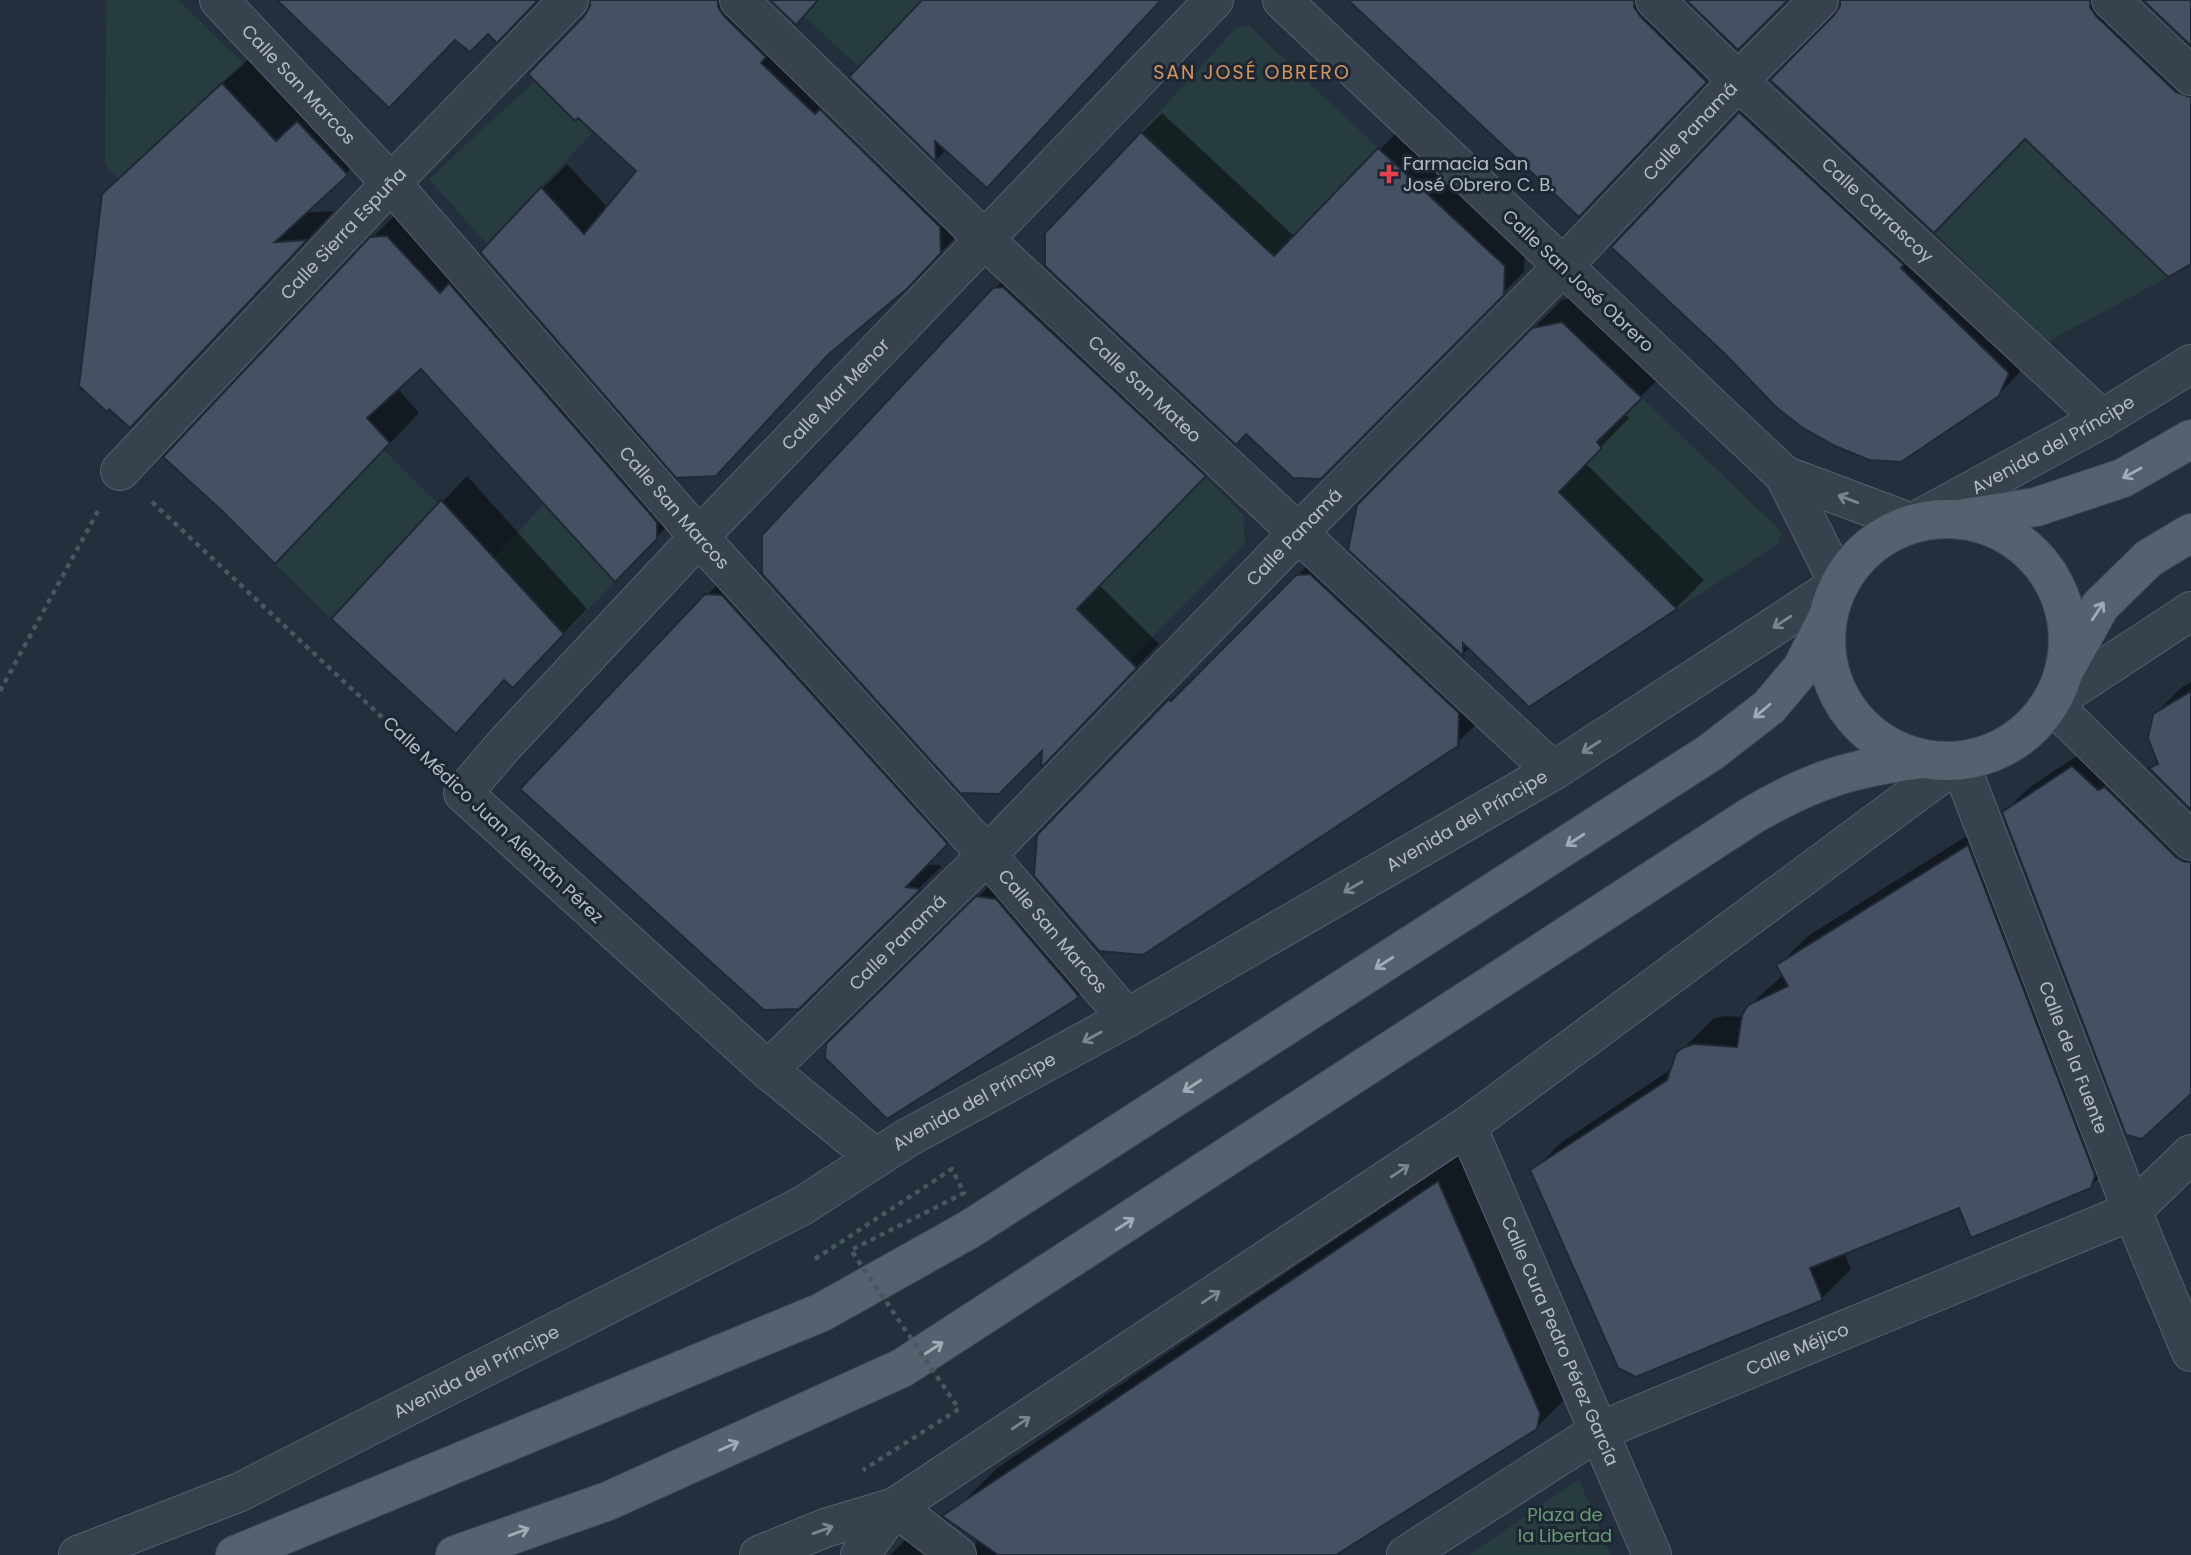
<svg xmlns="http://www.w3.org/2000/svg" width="2191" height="1555" viewBox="0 0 2191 1555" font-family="Poppins,sans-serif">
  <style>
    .green { fill: #263c3f }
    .shadow { fill: #0007 }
    .building { fill: #455162; stroke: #1f2835; stroke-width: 2 }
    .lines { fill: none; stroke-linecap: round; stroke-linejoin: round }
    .street-casing { stroke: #565f6c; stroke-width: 40 }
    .primary-casing { stroke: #414a57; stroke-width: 40 }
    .path { stroke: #44595c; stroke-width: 4.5; stroke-dasharray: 5 5; stroke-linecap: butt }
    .street { stroke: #38414e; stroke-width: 38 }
    .primary { stroke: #56606e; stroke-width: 38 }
    .path-bridge { stroke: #44595c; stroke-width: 4.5; stroke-dasharray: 5 5; stroke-linecap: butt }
    .oneway { stroke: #a1aab7 }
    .oneway2 { stroke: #7c8592 }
    .health-dot { fill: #e0444e; stroke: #1d2633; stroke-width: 2.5 }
    .labels { text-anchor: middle; stroke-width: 6; stroke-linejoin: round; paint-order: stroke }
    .street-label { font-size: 18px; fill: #b4bcc9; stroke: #1d2633 }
    .poi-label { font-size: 18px; fill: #b4bcc9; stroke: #1d2633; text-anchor: start }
    .park-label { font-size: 18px; fill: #6b9a76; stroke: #1d2633 }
    .neighbourhood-label { font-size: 19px; letter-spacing: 2px; fill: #d59563; stroke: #1d2633 }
  </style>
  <rect width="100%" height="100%" fill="#242f3e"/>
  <!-- green -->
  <g class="green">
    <polygon points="106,0 178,0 243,63 118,179 105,164"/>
    <polygon points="818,0 922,0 859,67 804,16"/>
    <polygon points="1248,25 1378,148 1274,257 1141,132 1236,28"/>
    <polygon points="535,81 593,132 487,244 429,179"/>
    <polygon points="2025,139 2168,277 2047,342 1935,233"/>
    <polygon points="1642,398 1782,532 1778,544 1677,609 1559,492 1602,448 1597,442"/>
    <polygon points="384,450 438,504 331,619 275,564"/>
    <polygon points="1205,477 1243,515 1245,544 1129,660 1077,609"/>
    <polygon points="544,504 615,582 564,634 494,558"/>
    <polygon points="1579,1480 1611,1555 1468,1555"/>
  </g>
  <!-- shadow -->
  <g class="shadow">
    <polygon points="592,0 758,0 966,226 933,260 836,345 741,448 542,189 567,164 608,208 638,171 587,16"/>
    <polygon points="924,0 1161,0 1011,160 947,149 936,160 852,77"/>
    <polygon points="1352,0 1676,0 1732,54 1605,189"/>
    <polygon points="1842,0 2133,0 2191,55 2191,262 2025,137 1836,17 1842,7"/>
    <polygon points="253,55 377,144 304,213 334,211 160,396 134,165"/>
    <polygon points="1761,92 2029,352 2019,373 1998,395 1726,353 1613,247"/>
    <polygon points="1162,113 1295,237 1400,129 1525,245 1524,272 1320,477 1142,133"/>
    <polygon points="402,208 471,264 480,255 686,492 686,508 615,579 421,366 397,388 419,413 305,532 372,238"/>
    <polygon points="1017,266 1227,452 1099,585 1159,644 1063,743 1044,747 994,289"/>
    <polygon points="1591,294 1669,369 1624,413 1629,418 1585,463 1704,580 1676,608 1529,705 1470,647 1463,654 1358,506 1562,300"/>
    <polygon points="467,476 587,609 537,661 506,679 456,732 333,619"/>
    <polygon points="1321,552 1480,720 1456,744 1143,953 1170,700 1193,677 1195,679"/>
    <polygon points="731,571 970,820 926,864 942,866 798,1007 707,595"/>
    <polygon points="2191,682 2191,808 2151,768 2159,761 2155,714 2181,688"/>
    <polygon points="2099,741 2191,821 2191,1091 2004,812 2030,787"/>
    <polygon points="1997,817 2119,1157 2090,1187 1960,1205 1844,1252 1851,1269 1822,1298 1532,1171 1562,1142 1673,1068 1678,1054 1713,1019 1724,1016 1744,1017 1749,1006 1784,974 1779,965 1808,936"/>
    <polygon points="996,879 1095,979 1076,998 827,1045"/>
    <polygon points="1475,1145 1574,1390 1536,1428 1333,1555 890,1555 906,1539 969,1552 977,1544 958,1507 996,1469"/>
  </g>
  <!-- building -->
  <g class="building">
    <polygon points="277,0 538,0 497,43 488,34 470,52 455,40 389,108"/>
    <polygon points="590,0 718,0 718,7 724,16 766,57 761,63 815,114 820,109 940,227 941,253 908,288 829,354 716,476 676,478 480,252 541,187 584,234 636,171 578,118 575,121 528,74 585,15 590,6"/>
    <polygon points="770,0 818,0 796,25"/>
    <polygon points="922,0 1161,0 987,188 935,141 936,162 849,77"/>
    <polygon points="1348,0 1634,0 1634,7 1640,16 1707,82 1579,217"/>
    <polygon points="1686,0 1788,0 1738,50"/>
    <polygon points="1840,0 2090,0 2090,7 2096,16 2176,92 2191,97 2191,264 2168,277 2025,139 1934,233 1770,80 1834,15 1840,6"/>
    <polygon points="2143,0 2191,0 2191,46"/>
    <polygon points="222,83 276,141 297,121 348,175 275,242 307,240 130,428 109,409 107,412 79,386 102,194"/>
    <polygon points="1739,112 1904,265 1901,268 2009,373 1999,396 1901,462 1869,460 1835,446 1803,428 1777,408 1725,354 1611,247"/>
    <polygon points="1141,132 1274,256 1378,148 1505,266 1504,295 1321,479 1293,478 1246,434 1236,445 1045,266 1045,233"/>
    <polygon points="387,236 440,293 449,283 657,522 657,539 615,582 421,369 367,418 390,443 275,564 221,510 163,457 370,237"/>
    <polygon points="1003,287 1206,476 1077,609 1137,668 1041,768 1042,751 999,794 960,793 762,574 762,535 993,288"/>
    <polygon points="1562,322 1642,398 1597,442 1602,448 1559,492 1677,609 1529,707 1463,643 1463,656 1348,550 1357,505 1532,328"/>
    <polygon points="441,500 564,634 513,688 504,680 456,734 331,619"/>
    <polygon points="1310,574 1459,713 1458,746 1143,955 1099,951 1034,876 1037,835 1169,699 1171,701 1296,575"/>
    <polygon points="705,594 722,595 948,844 906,887 921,889 799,1009 764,1010 520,789"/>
    <polygon points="2191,691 2191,810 2149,768 2158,764 2148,738 2153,714"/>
    <polygon points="2072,766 2098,790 2105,787 2176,857 2185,862 2191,862 2191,1094 2142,1139 2126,1135 2002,812"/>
    <polygon points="1968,845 2095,1175 2091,1188 1971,1238 1959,1208 1810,1268 1823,1300 1636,1377 1618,1368 1530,1170 1667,1080 1676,1053 1682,1048 1694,1044 1737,1047 1742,1015 1748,1005 1788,986 1776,965"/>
    <polygon points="976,896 996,899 1078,995 1077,999 887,1119 825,1058 826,1044"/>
    <polygon points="1438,1181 1540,1413 1537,1429 1336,1555 998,1555 942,1516"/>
  </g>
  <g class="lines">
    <!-- street casing -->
    <g class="street-casing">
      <g id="street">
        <path id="s1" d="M219,0l172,183 308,354 288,318 140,163"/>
        <path id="s2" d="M739,0l246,240 568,531"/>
        <path id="s3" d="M1655,0l83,81 364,338"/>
        <polyline points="2111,0 2191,76"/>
        <path id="s4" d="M120,471l271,-288 178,-183"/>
        <path id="s5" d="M1784,475l128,48 190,-104 89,-55"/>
        <polyline points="2191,611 2051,703 2191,841"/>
        <path id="s6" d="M768,1070l219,-215 311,-322 264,-266 176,-186 81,-81"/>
        <path id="s7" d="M1467,1126l185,429"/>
        <path id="s8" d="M876,1158l-108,-88 -305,-277 43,-50 193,-206 515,-537"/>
        <path id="s9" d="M78,1555l162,-63 562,-286 105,-68 220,-120 426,-247 286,-187 -55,-109 -502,-475"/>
        <path id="s10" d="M759,1555l66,-27 70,-21 572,-381 492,-365 173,450 59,141"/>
        <polyline points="860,1555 895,1507 957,1555"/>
        <path id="s11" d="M1406,1555l191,-123 535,-221 59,-57"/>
      </g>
    </g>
    <!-- primary casing -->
    <g class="primary-casing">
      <g id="primary">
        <polyline points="1964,518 2036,507 2123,478 2191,439"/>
        <circle cx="1947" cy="640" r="121"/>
        <polyline points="2067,666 2100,606 2149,558 2191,533"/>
        <polyline points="235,1555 822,1312 970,1229 1711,752 1769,707 1802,668 1828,616"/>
        <path d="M455,1555l153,-54 294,-133 849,-552c61,-36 101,-48 171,-57"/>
      </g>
    </g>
    <!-- path -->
    <g class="path">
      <polyline points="152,502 432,764"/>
      <polyline points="0,691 98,511"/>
    </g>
    <!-- street -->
    <use href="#street" class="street"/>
    <!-- primary -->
    <use href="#primary" class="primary"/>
    <!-- path-bridge -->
    <polyline class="path-bridge" points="815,1259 952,1169 964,1193 851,1250 959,1409 863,1470"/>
  </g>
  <!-- one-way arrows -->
  <defs><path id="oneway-shaft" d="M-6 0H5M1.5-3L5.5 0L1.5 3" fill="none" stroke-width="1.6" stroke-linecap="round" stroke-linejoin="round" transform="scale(1.75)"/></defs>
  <g class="oneway">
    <use href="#oneway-shaft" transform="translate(2132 473) rotate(151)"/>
    <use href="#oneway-shaft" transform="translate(2098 611) rotate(-57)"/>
    <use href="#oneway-shaft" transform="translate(1762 711) rotate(140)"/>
    <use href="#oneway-shaft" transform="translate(1575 840) rotate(147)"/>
    <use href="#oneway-shaft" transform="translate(1384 963) rotate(147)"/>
    <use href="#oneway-shaft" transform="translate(1192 1086) rotate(147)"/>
    <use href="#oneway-shaft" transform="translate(1125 1224) rotate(-33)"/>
    <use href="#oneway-shaft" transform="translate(934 1348) rotate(-33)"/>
    <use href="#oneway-shaft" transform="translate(729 1446) rotate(-24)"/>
    <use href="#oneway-shaft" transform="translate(519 1532) rotate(-20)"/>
  </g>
  <g class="oneway2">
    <use href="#oneway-shaft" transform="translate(1848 499) rotate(-159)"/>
    <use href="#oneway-shaft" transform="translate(1782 622) rotate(147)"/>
    <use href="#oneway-shaft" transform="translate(1591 747) rotate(147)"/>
    <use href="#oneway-shaft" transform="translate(1353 887) rotate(150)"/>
    <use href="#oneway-shaft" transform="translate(1092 1037) rotate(151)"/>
    <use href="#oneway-shaft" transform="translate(1400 1171) rotate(-34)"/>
    <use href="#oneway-shaft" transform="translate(1211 1297) rotate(-34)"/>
    <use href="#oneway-shaft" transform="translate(1021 1423) rotate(-34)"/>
    <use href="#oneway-shaft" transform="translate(823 1530) rotate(-20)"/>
  </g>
  <!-- markers -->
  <path class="health-dot" d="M1385.5 163.5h7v7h7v7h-7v7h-7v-7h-7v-7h7z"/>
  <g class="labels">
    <!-- street labels -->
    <g class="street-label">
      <text dy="6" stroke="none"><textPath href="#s1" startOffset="116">Calle San Marcos</textPath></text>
      <text dy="6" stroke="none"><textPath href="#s6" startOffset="1316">Calle Panamá</textPath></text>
      <text dy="6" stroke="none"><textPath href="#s3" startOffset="306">Calle Carrascoy</textPath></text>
      <text dy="6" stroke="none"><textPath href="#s4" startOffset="326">Calle Sierra Espuña</textPath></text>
      <text transform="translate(1578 281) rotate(43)" y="6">Calle San José Obrero</text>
      <text dy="6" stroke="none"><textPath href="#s2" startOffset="562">Calle San Mateo</textPath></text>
      <text dy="6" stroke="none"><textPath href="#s8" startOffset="1097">Calle Mar Menor</textPath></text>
      <text dy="6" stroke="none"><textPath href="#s5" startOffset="298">Avenida del Príncipe</textPath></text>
      <text dy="6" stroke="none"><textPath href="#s1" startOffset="682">Calle San Marcos</textPath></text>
      <text dy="6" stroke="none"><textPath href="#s6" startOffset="749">Calle Panamá</textPath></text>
      <text transform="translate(493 820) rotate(43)" y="6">Calle Médico Juan Alemán Pérez</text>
      <text dy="6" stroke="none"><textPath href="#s9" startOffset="1573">Avenida del Príncipe</textPath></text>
      <text dy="6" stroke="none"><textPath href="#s1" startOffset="1250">Calle San Marcos</textPath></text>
      <text dy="6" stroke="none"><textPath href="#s6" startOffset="182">Calle Panamá</textPath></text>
      <text dy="6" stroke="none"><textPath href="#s10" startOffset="1762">Calle de la Fuente</textPath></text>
      <text dy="6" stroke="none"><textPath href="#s9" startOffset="1006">Avenida del Príncipe</textPath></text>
      <text dy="6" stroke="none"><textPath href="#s7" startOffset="234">Calle Cura Pedro Pérez García</textPath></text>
      <text dy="6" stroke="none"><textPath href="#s11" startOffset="444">Calle Méjico</textPath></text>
      <text dy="6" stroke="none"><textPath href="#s9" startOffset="439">Avenida del Príncipe</textPath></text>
    </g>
    <!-- poi labels -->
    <g class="poi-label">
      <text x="1403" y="170">Farmacia San<tspan x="1403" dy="21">José Obrero C. B.</tspan></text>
    </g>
    <!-- park labels -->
    <g class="park-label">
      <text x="1565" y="1521">Plaza de<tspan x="1565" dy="21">la Libertad</tspan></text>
    </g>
    <!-- neighbourhood labels -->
    <g class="neighbourhood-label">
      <text x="1252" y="79">SAN JOSÉ OBRERO</text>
    </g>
  </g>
</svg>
